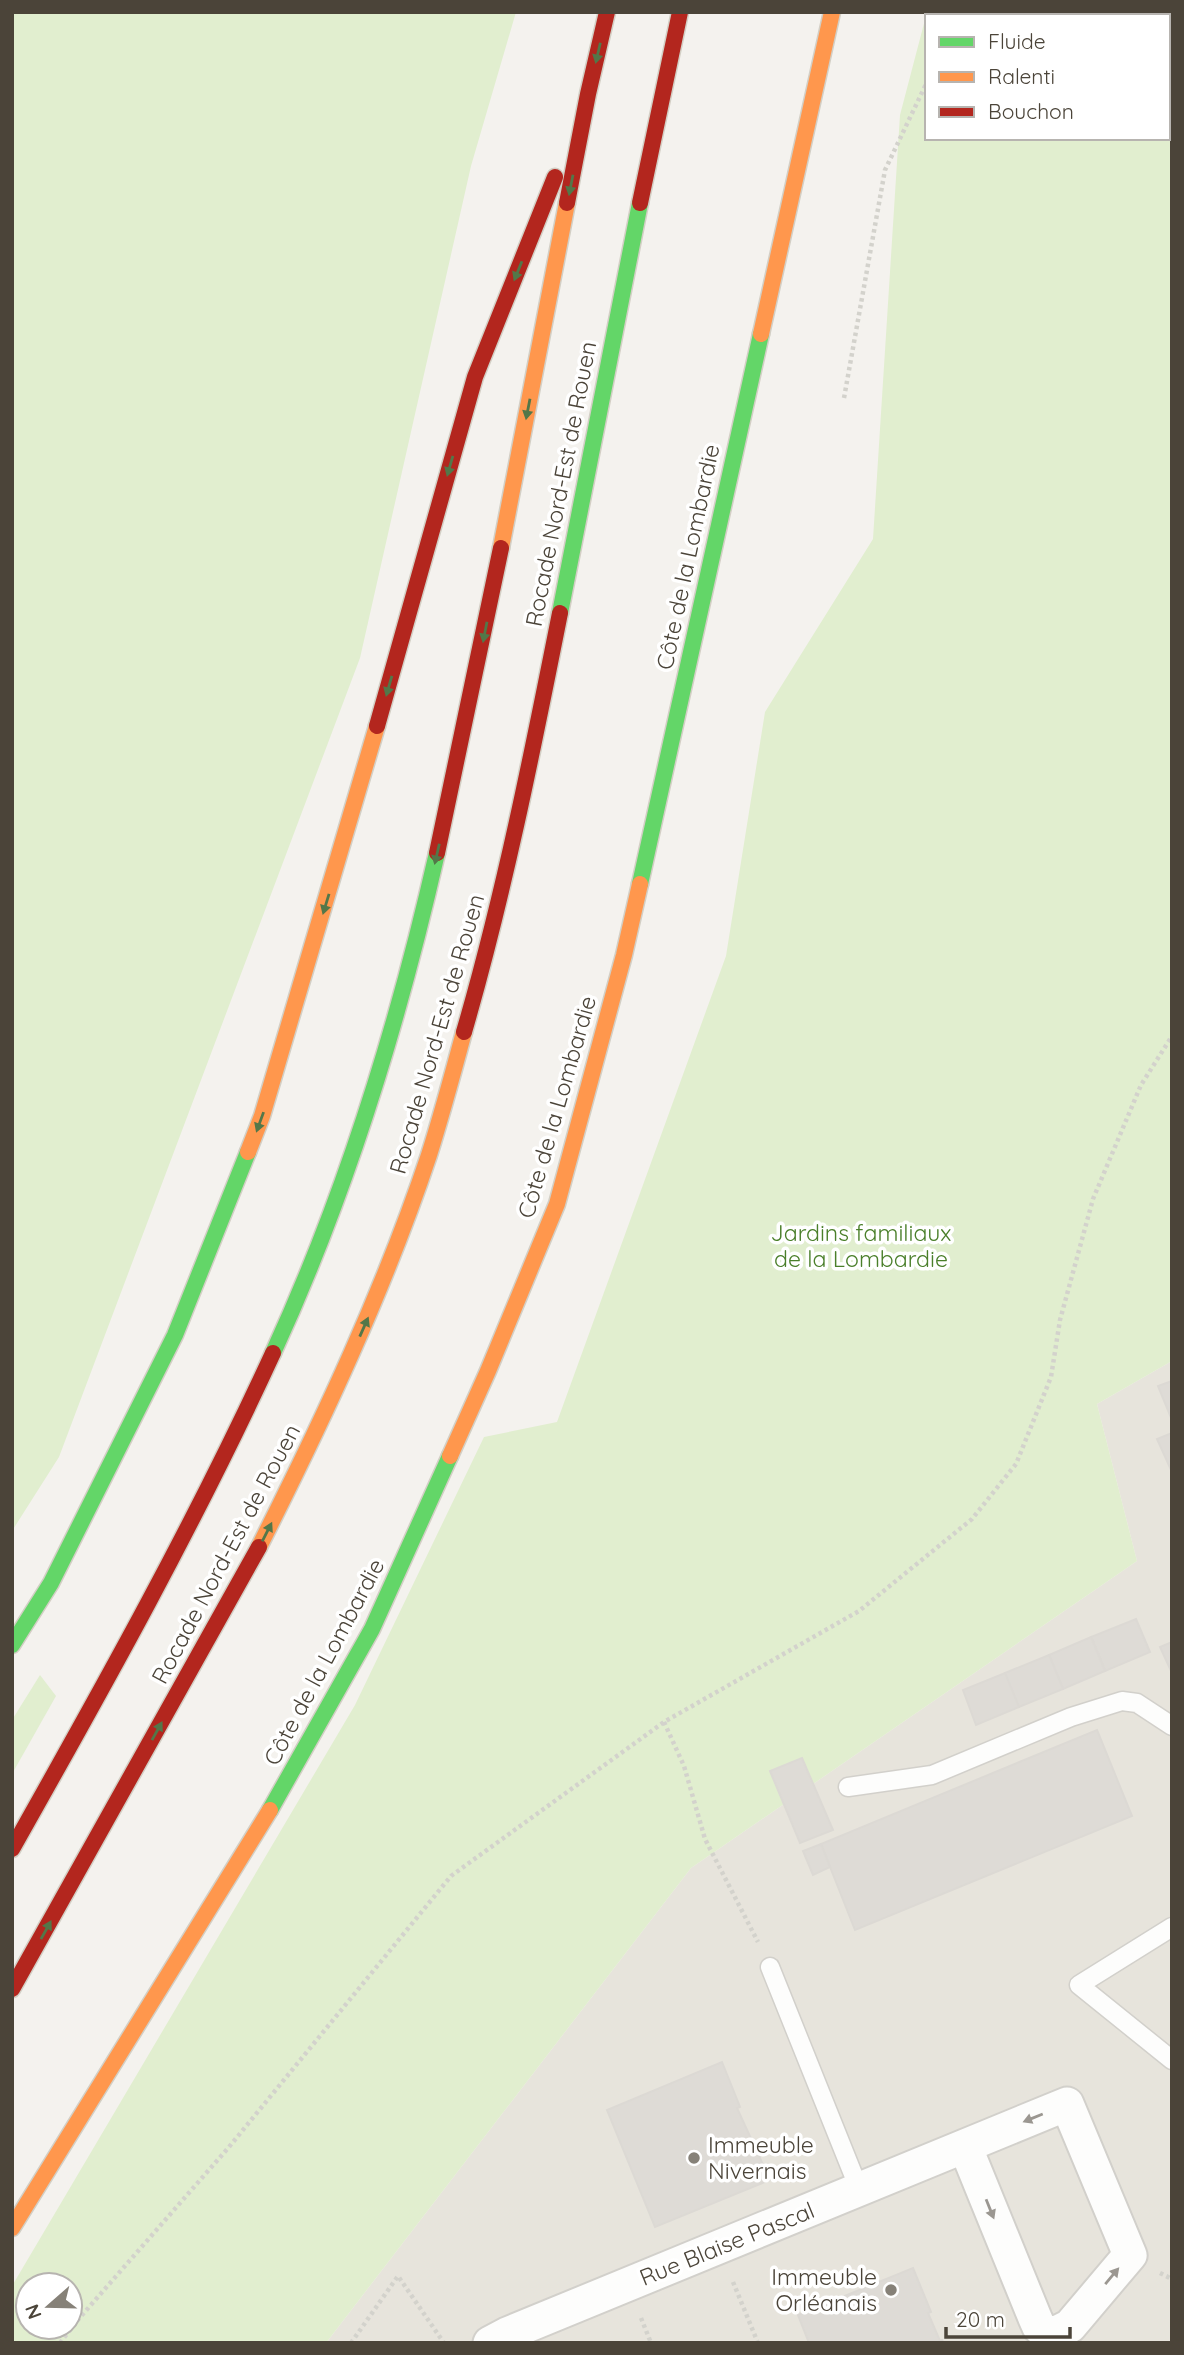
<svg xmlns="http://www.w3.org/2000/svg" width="1184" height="2355" viewBox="0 0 1184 2355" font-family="Quicksand,sans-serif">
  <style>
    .residential { fill: #e7e4dc }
    .green { fill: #e1eecf; fill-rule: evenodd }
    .building { fill: #dedbd6; stroke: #dcd9d4; stroke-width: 2 }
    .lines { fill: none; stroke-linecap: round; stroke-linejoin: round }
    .lane-casing { stroke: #d2d0cb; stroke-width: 21 }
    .street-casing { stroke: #d2d0cb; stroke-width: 37 }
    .fast-casing { stroke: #d3cfc5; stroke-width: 19 }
    .slow-casing { stroke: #d3cfc5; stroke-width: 19 }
    .jam-casing { stroke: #d3cfc5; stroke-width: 19 }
    .path { stroke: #d3d2cc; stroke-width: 4.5; stroke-dasharray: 3.5 3.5; stroke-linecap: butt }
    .lane { stroke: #fdfdfc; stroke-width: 18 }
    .street { stroke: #fdfdfc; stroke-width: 33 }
    .fast { stroke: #63d668; stroke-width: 16 }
    .slow { stroke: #ff974d; stroke-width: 16 }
    .jam { stroke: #b3261e; stroke-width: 16 }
    .oneway { fill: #537749 }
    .oneway2 { fill: #9b9791 }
    .poi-dot { fill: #868178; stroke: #fff; stroke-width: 2.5 }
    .labels { text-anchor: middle; stroke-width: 7; stroke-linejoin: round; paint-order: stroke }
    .street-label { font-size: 23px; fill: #4b4439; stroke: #fff }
    .park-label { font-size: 23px; fill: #4a7f2a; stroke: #fff }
    .poi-label { font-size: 23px; fill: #4b4439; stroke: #fff; text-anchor: start }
  </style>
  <rect width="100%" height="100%" fill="#f4f2ee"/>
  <!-- residential -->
  <polygon class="residential" points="1172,1361 1172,2343 326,2343 691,1868 1137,1561 1097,1404"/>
  <!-- green -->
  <g class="green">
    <polygon points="12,12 516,12 471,166 360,658 59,1457 12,1531"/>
    <path d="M927,12h245v1349l-75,43 40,157 -446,307 -365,475h-314v-57l343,-581 129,-268 73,-15 169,-466 39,-244 108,-173 27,-424zM927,16h241v122h-241zM28,2285h42v42h-42z"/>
    <polygon points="40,1675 56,1696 12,1774 12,1720"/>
  </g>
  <!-- building -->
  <g class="building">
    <polygon points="1172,1381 1172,1420 1158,1386"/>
    <polygon points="1172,1433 1172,1472 1157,1439"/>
    <polygon points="1136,1619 1150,1652 1105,1671 1091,1637"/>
    <polygon points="1091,1637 1105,1671 1063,1689 1049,1655"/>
    <polygon points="1172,1642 1172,1673 1160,1647"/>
    <polygon points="1049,1655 1063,1689 1019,1707 1005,1673"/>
    <polygon points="1005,1673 1019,1707 976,1725 963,1690"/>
    <polygon points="1097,1730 1132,1816 855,1930 821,1844"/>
    <polygon points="802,1758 833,1830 800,1843 770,1771"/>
    <polygon points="821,1844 830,1867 813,1875 803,1851"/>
    <polygon points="722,2062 740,2107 737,2108 770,2180 655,2227 607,2110"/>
    <polygon points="913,2268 931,2312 928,2313 940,2341 942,2340 944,2343 809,2343 798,2315"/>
  </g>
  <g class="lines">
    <!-- lane casing -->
    <g class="lane-casing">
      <g id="lane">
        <polyline points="848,1787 932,1775 1071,1717 1122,1701 1137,1703 1172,1726"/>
        <polyline points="1172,1927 1079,1985 1172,2060"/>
        <polyline points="770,1967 859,2189"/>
      </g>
    </g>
    <!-- street casing -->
    <g class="street-casing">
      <polyline id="street" points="490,2343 507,2334 1067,2104 1130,2255 1070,2326 1056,2333 1046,2332 1039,2327 1035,2318 965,2146"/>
    </g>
    <!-- fast casing -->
    <g class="fast-casing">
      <g id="fast">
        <polyline points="560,613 640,203"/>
        <polyline points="640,884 761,334"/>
        <path d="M273,1353c74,-161 125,-328 164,-500"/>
        <polyline points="12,1645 51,1583 175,1335 248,1152"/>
        <polyline points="270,1810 372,1629 450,1456"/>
      </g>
    </g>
    <!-- slow casing -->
    <g class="slow-casing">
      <g id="slow">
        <polyline points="761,334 832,12"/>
        <polyline points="501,548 567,203"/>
        <polyline points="248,1152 262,1116 377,726"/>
        <polyline points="450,1456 488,1371 557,1204 624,955 640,884"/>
        <path d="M259,1547c64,-127 125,-257 170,-392 13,-41 24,-82 35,-123"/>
        <polyline points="12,2228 270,1810"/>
      </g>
    </g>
    <!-- jam casing -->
    <g class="jam-casing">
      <g id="jam">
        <polyline points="567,203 588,94 607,12"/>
        <polyline points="640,203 680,12"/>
        <polyline points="377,726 475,377 555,177"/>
        <polyline points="437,853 501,548"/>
        <path d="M464,1032c40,-138 68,-278 96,-419"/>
        <path d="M12,1849c92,-163 183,-326 261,-496"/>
        <polyline points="12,1989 259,1547"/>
      </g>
    </g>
    <!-- path -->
    <g class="path">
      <polyline points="958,16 960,12"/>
      <polyline points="844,398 885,170 927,82"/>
      <polyline points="664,1722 684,1766 705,1839 758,1942"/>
      <polyline points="1160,2273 1172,2279"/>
      <polyline points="733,2282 758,2343"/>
      <polyline points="641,2318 651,2343"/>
      <polyline points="60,2343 76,2322 229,2147 451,1876 664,1722 859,1611 972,1519 1016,1464 1051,1377 1060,1320 1093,1199 1141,1085 1172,1036"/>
      <polyline points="351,2343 398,2276 444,2343"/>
    </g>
    <!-- lane -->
    <use href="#lane" class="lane"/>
    <!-- street -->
    <use href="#street" class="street"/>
    <!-- fast -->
    <use href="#fast" class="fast"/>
    <!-- slow -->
    <use href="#slow" class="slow"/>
    <!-- jam -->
    <use href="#jam" class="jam"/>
  </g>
  <!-- one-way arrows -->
  <defs><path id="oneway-solid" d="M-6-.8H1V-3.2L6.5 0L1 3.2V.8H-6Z" transform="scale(1.75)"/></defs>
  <g class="oneway">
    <use href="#oneway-solid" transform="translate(598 53) rotate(103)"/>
    <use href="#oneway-solid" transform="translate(571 185) rotate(101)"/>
    <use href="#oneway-solid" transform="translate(518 271) rotate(112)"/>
    <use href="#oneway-solid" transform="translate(528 409) rotate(101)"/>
    <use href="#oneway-solid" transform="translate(450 466) rotate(106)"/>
    <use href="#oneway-solid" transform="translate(485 632) rotate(101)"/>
    <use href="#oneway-solid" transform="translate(389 686) rotate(106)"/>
    <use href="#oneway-solid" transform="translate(437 854) rotate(103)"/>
    <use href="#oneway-solid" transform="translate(326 904) rotate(107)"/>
    <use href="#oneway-solid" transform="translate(260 1122) rotate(110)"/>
    <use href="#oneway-solid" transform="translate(364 1327) rotate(-66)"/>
    <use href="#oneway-solid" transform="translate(267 1532) rotate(-63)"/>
    <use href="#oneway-solid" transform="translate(157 1731) rotate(-61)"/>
    <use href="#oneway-solid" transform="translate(46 1930) rotate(-61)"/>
  </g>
  <g class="oneway2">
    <use href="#oneway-solid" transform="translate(1033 2118) rotate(158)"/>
    <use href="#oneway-solid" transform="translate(990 2209) rotate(68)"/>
    <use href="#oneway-solid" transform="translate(1112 2276) rotate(-50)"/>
  </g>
  <!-- markers -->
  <g class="poi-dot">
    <circle cx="694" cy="2158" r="7"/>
    <circle cx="891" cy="2290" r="7"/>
  </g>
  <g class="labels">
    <!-- street labels -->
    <g class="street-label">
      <text transform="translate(561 484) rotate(-79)" y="8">Rocade Nord-Est de Rouen</text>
      <text transform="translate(688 557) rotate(-78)" y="8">Côte de la Lombardie</text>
      <text transform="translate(437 1034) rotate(-74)" y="8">Rocade Nord-Est de Rouen</text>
      <text transform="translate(557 1107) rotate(-74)" y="8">Côte de la Lombardie</text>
      <text transform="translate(226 1554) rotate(-62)" y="8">Rocade Nord-Est de Rouen</text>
      <text transform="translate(324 1662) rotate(-62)" y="8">Côte de la Lombardie</text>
      <text transform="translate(727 2244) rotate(-22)" y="8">Rue Blaise Pascal</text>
    </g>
    <!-- park labels -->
    <g class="park-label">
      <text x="861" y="1241">Jardins familiaux<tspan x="861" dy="26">de la Lombardie</tspan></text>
    </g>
    <!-- poi labels -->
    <g class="poi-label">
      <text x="708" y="2153">Immeuble<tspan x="708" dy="26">Nivernais</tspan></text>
      <text x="877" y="2285" text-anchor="end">Immeuble<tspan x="877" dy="26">Orléanais</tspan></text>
    </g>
  </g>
  <!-- border -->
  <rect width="1184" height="2355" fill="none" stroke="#4b4439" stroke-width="28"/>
  <!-- legend -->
  <rect x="925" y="14" width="245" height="126" fill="#ffffff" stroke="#b7b4b0" stroke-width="2"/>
  <rect x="939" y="37" width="35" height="10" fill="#63d668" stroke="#b7b4b0" stroke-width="2"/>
  <text x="988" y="49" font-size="21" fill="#4b4439">Fluide</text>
  <rect x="939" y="72" width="35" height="10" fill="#ff974d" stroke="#b7b4b0" stroke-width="2"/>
  <text x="988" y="84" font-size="21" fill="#4b4439">Ralenti</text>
  <rect x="939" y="107" width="35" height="10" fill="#b3261e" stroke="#b7b4b0" stroke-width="2"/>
  <text x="988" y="119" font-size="21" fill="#4b4439">Bouchon</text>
  <!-- north arrow -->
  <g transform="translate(49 2306) rotate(250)"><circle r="33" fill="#ffffff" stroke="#b7b4b0" stroke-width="2"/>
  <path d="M0-5L12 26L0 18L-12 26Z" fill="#868178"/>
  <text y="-10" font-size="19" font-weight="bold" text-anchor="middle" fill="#4b4439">N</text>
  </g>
  <!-- scale -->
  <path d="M946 2327v10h124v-10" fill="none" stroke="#4b4439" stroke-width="3.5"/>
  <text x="956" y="2327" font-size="21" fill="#4b4439" stroke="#ffffff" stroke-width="5" paint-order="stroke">20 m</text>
</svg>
